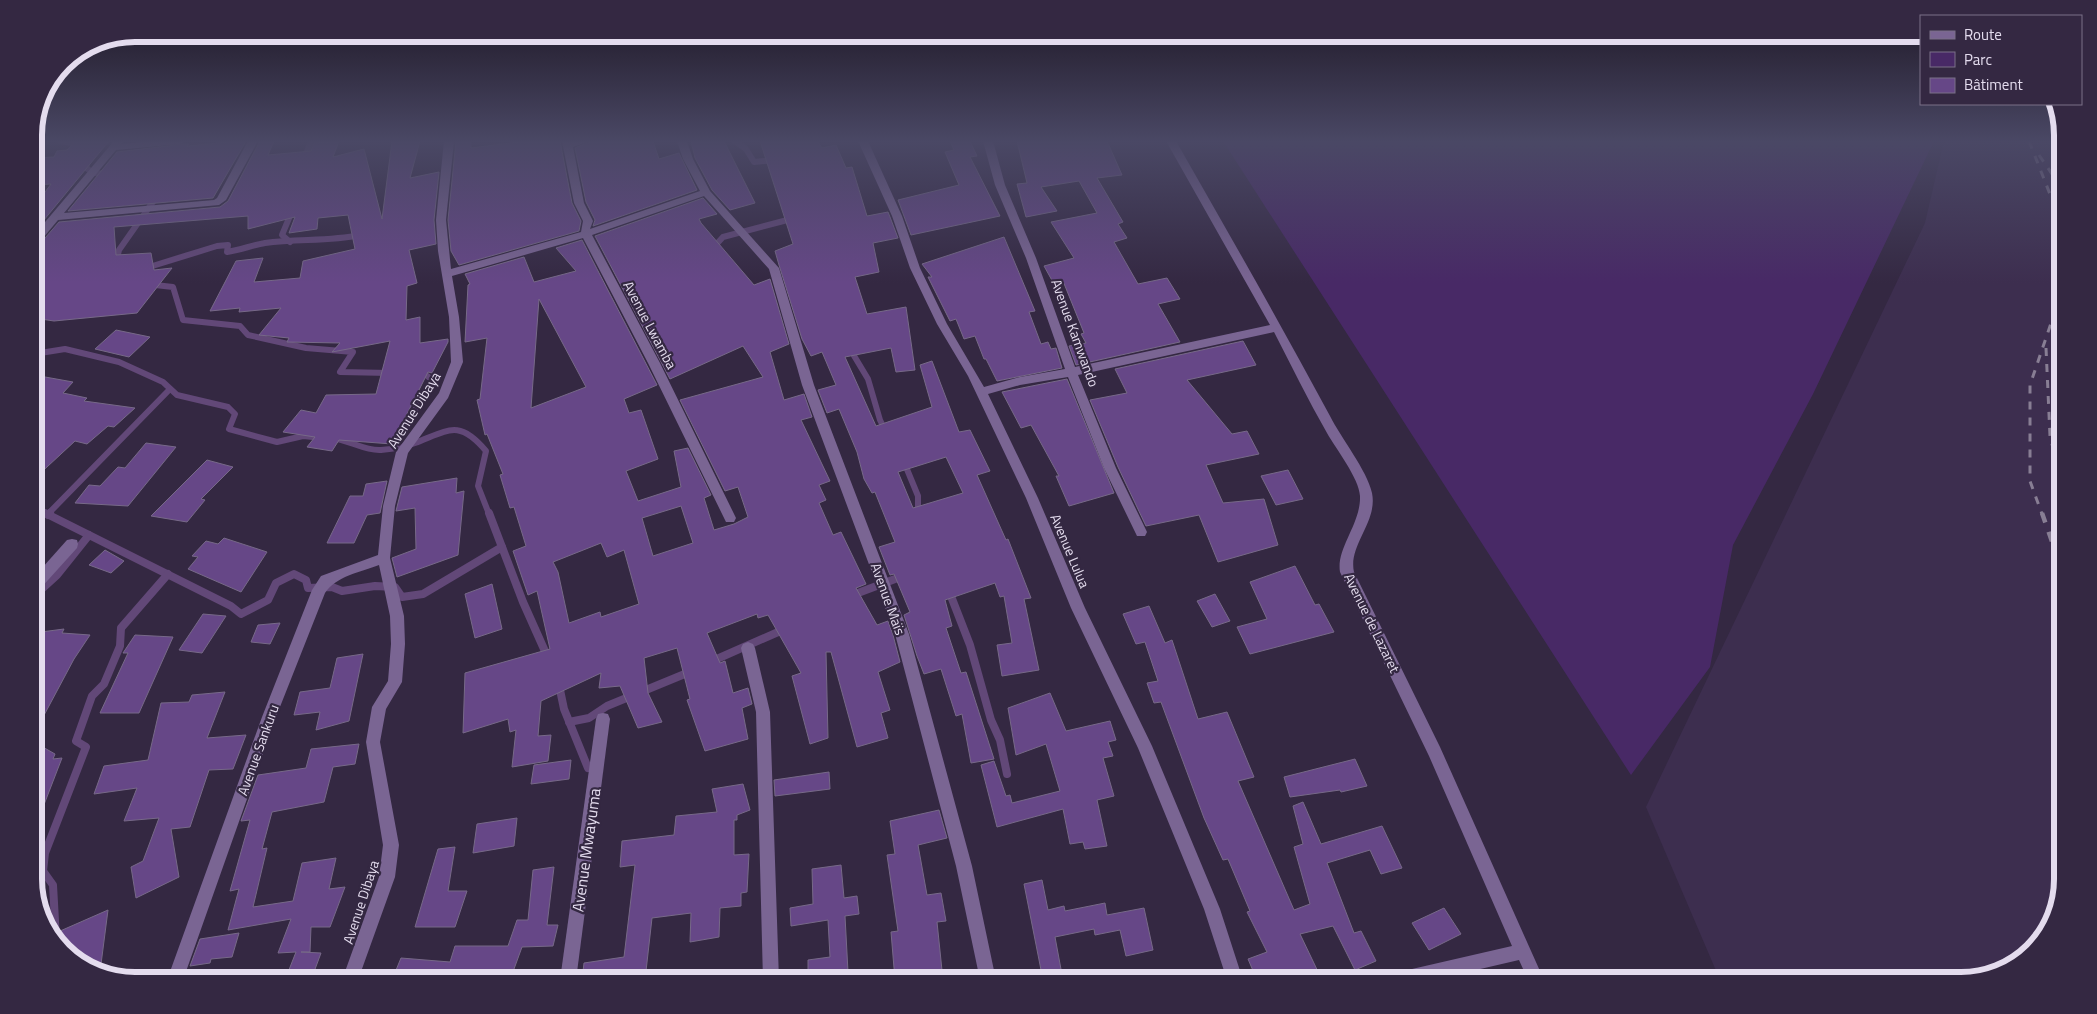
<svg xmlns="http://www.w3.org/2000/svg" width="2097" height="1014" viewBox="0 0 2097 1014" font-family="'Titillium Web',sans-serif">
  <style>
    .built { fill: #3d2e4f }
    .green { fill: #482966 }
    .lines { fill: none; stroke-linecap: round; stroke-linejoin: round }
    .stream-far1 { stroke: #624878; stroke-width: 6 }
    .stream { stroke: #624878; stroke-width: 8 }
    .building { fill: #664787; stroke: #776988; fill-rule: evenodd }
    .minor { fill: #7a6593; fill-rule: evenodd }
    .rail-far1 { stroke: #887e94; stroke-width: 3; stroke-dasharray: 8 8; stroke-linecap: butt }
    .rail { stroke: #887e94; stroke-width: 4.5; stroke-dasharray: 10 10; stroke-linecap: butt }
    .labels { text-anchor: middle; stroke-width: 4.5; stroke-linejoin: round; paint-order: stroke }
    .street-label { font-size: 14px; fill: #e4dcee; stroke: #342842 }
    .near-street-label { font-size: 16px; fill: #e4dcee; stroke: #342842 }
    .rim { fill: none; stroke: #e4dcee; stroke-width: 6 }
  </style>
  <rect width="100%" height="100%" fill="#342842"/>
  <!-- built -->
  <polygon class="built" points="1944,141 2063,141 2063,879 2053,923 2018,963 1962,980 1720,980 1646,807 1925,223"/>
  <!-- green -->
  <polygon class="green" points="1223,141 1934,141 1813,394 1733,545 1710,667 1631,775"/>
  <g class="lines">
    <!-- stream-far1 -->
    <g class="stream-far1">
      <polyline points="61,141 83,145"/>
      <polyline points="735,141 746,149 754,162 774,160"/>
      <polyline points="304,159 311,141"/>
      <polyline points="88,160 86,168 94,173 108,174"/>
      <polyline points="290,242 282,235 292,211"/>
      <polyline points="713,248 723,237 795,218"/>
      <polyline points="116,263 119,250 157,196"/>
      <path d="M146,268l71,-22 11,-1 -1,7c13,-2 26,-7 38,-9 32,-5 63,-1 95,-8"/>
      <polyline points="152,281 155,285 173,287 183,320 240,326 248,335 306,348 353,352 340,372 390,373"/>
      <polyline points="850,349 868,379 880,420 886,432"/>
      <polyline points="34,354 65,349 119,362 163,382 177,395 228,407 235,414 229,429 277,442 303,436 323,438"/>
      <path d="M336,439c15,2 29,12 45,11 11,-1 24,-3 34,-7 34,-13 44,-24 71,8l-8,35 11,28"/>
      <polyline points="395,446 432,380 425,374 418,374"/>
      <polyline points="904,462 918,496 918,514"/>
      <polyline points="34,508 47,514"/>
      <polyline points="48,514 170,389"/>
    </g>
    <!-- stream -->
    <g class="stream">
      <polyline points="45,513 231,606 241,614 268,600 276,583 294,574 306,580 308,588 332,587 342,591 375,586 395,587 402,597 423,594 502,547"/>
      <polyline points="489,513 523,602 548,658"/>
      <polyline points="48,515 50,513"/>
      <polyline points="949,591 970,645 991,720 1000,740 1007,774"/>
      <polyline points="34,596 57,575 89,535"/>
      <polyline points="850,596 903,576"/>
      <polyline points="710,662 785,629"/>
      <polyline points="559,685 564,709 588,768"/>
      <polyline points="569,722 589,718 607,706 692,671"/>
      <polyline points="43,871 53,885 56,939"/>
      <polyline points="34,882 43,871 45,853 86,747 76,741 92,696 104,684 120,646 121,628 168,574"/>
    </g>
  </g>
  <!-- building -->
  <g class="building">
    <polygon points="76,141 109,141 34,232 34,207 51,184 34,185 34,158 54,157 57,151 67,150"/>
    <polygon points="239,141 246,141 213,198 68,211 117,152 184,144 189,144 187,146"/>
    <polygon points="260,141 274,141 268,155 311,151 314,143 339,141 333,157 364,149 382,219 392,141 420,141 410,178 439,172 434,220 436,244 409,250 417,283 407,286 406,320 420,317 420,343 448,339 448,342 432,373 428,372 392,444 339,440 332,451 307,447 315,437 283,432 301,410 316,413 326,395 376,394 390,341 332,352 340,343 287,342 289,338 259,335 281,308 239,312 240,308 210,311 236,261 263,258 254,282 300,278 303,261 355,249 348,215 318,218 317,229 289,233 295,217 248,229 248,216 114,227 116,255 151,253 154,270 172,268 137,313 54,321 34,318 34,247 39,245 59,222 220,207 228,201"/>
    <polygon points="456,141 471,141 471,148 526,141 560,141 572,203 581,221 579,231 459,265 451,251 448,220"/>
    <polygon points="592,141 653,141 659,159 679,153 697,190 593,226 595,220 586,202 575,148"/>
    <polygon points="691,141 724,141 755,203 730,210 712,190 695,158"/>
    <path d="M760,141h57l5,7 14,-3 10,23 6,-1 15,49 21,-4 2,5 8,21 -25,5 6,29 -24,5 12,37 39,-7 9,63 -19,2 -5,-24 -46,9 31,69 56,-19 -12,-42 12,-4 27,71 11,-2 20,41 -13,4 29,65 2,-1 23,59 -7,1 15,71 -37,6 -5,-31 15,-2 -8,-47 -4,1 -5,-14 -50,17 7,26 -6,2 15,45 5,-1 28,87 -23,4 -9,-49 -6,2 -15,-47 -17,5 -7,-18 -13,-41 6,-3 -16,-38 -4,1 -11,-28 16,-5 -20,-50 -3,1 -8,-14 -7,-27 -18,-43 -12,4 -9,-23 18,-5 -14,-33 -11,4 -9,-17 -23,-74 -4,-14 18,-7zM946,457l17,36 -50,15 -15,-36z"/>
    <polygon points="950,141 970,141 977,156 970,157 1000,216 911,235 898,200 959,185 945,152 954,150"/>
    <polygon points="1017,141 1107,141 1122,175 1097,178 1123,222 1118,224 1127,238 1114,242 1138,284 1167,278 1180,299 1158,304 1180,342 1076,365 1069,346 1086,343 1081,334 1084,333 1063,281 1054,284 1044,266 1074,258 1051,222 1097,213 1079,181 1041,187 1057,211 1026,217 1017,184 1027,183"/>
    <path d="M703,198l14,16 -18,5 2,4 53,62 16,-6 19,65 -19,8 14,48 20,-6 8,23 -11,3 29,61 -11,4 7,15 -7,3 14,32 8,-3 25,52 -10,4 21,37 11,-4 5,14 7,27 -22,10 12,38 -9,3 7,25 -31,9 -26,-95h-5l2,86 -18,6 -18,-68 9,-3 -33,-58 -10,3 -1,-4 -50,19 13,30 5,-2 8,32 15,-5 4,16 -10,4 6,31 -43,12 -18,-51 3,-1 -13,-51 -33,10 4,35 14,29 -24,6 -18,-42 -21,2 2,-15 -60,28 -3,35 13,-1 -3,26 -36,6 4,-37 -6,2 -2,-13 -45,14 2,-60 85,-24 -13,-58 -9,4 -15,-44 13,-5 -12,-39 -4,1 -10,-33 3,-1 -16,-40 -2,1 -8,-35 3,-1 7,-61 -22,4 3,-57 2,-1 -5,-10 59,-17 10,25 42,-11 -20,-23 26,-8 75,145 -33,14 5,14 12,-3 17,49 -32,12 12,30 43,-14 -7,-36 14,-3 23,47 -7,3 10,32 20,-6 14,-7 -10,-30 -13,4 -45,-91 83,-23 -20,-31 -73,33 -75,-143zM539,299l47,88 -55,21zM681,506l12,37 -40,13 -11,-38zM601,543l6,14 17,-7 15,54 -38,13 -1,-5 -31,11 -11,-51 -5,-10z"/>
    <polygon points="1004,237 1035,311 1029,312 1041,344 1048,342 1051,349 1056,348 1062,368 997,381 986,359 984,359 975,336 964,339 956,319 950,321 928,277 932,277 922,264"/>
    <polygon points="116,330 150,337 129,357 95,349"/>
    <polygon points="1243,341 1256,365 1187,380 1232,434 1247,431 1259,454 1206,465 1223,503 1264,499 1278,545 1218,562 1199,515 1146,526 1118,467 1090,400 1127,393 1115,369"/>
    <polygon points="34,375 73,382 63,393 87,398 84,401 135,408 114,427 108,426 87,444 75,441 34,479"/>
    <polygon points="1067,379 1114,493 1069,506 1056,476 1059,476 1031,425 1021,428 1002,392"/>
    <polygon points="146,443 176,447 128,506 75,503 89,485 100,486 118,467 125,468"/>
    <polygon points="207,460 233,467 201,499 205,500 187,522 151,516"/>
    <polygon points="1288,470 1303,499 1276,505 1261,476"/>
    <polygon points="457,478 456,493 464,491 458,555 397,577 392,558 416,549 415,508 396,511 402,487"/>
    <polygon points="387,481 380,513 367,515 354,543 327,543 350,496 363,496 366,484"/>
    <polygon points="224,538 267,552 241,592 188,569 198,557 192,556 206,541 218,544"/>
    <polygon points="105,550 124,561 111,573 89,565"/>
    <polygon points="1295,566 1315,605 1319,604 1334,632 1250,654 1237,627 1267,619 1250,582"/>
    <polygon points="492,584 502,629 475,638 465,594"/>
    <polygon points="1215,594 1230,621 1212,627 1197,601"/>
    <polygon points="1149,606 1165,643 1172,640 1198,719 1227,712 1254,777 1238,781 1294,910 1310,904 1294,847 1303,844 1293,806 1303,802 1321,844 1382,826 1402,868 1381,874 1370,850 1327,863 1354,933 1361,931 1376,961 1355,970 1333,926 1300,934 1322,980 1257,980 1248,959 1267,952 1247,912 1250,911 1228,859 1223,860 1204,818 1161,702 1154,703 1147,683 1158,681 1145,642 1136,644 1123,614"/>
    <polygon points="203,614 226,616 202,653 179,650"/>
    <polygon points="280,623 270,644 251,642 258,625"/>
    <polygon points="64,629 62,633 90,635 74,659 34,734 34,646 41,632"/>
    <polygon points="135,635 173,637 139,713 100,713 128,653 123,653"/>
    <polygon points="363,654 349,721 316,730 320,712 294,715 300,692 330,688 337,658"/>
    <polygon points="225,692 207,738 246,735 233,769 209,770 190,827 171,829 179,877 136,898 131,867 143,861 159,818 124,821 137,788 94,794 104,766 148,760 161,703 189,702 192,695"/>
    <polygon points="1050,693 1066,731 1110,721 1116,740 1108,742 1113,756 1103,758 1114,796 1097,800 1107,846 1085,849 1083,842 1070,844 1063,809 997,827 981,765 994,761 1006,796 1010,795 1012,803 1060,791 1046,744 1016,755 1008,708"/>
    <polygon points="34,742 55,754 53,759 62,758 35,828"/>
    <polygon points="359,744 355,764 333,767 324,802 272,812 262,849 267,848 253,907 293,901 302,863 336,858 329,889 345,887 330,927 311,927 310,952 301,952 321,953 311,980 285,980 296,952 278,953 291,919 228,930 239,889 230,891 250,820 241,821 258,775 306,768 311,749"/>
    <polygon points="1355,759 1367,786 1341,792 1340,790 1290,797 1284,777"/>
    <polygon points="571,760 569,779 531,784 534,765"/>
    <polygon points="829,772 830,789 775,796 774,780"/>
    <polygon points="743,784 750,810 737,815 737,820 734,820 734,855 749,854 747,892 741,893 741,906 720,908 719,937 690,942 691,913 652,918 645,980 582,980 584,963 624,957 635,865 620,867 622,841 674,835 676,816 717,812 712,789"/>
    <polygon points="939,810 947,838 918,845 927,895 941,893 946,921 937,922 943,980 895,980 891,932 898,931 887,855 895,854 890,821"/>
    <polygon points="517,818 514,846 473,853 477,824"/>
    <polygon points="455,847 448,891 467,891 455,927 415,927 438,849"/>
    <polygon points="841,865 844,898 857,896 859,914 845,916 848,972 808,980 808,960 830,957 828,920 791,926 790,908 813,904 812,869"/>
    <polygon points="554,867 547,925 558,925 553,946 522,947 510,980 392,980 401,958 450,962 455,946 508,946 517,920 528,920 533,870"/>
    <polygon points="1042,880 1048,910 1064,906 1065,911 1105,903 1107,915 1144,908 1153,950 1126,956 1120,930 1095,935 1094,929 1055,937 1063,980 1043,980 1024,884"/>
    <polygon points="1444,908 1461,934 1429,950 1412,923"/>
    <polygon points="108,910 100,972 91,970 51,935"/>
    <polygon points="239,933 232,957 211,959 210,963 190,966 200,939"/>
  </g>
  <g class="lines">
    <!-- minor -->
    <g class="minor">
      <polygon points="34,141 41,141 34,146"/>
      <polygon points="114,141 124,141 121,144 153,141 185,141 180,144 116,150 64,213 214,200 217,198 248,141 258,141 226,200 219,205 58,220 38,244 34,245 34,235"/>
      <path d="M444,141h10l-8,79 5,49 130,-37 2,-11 -9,-18 -12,-62h28l-17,6 11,56 9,18 -3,8 110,-38 -17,-32 -6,-18h10l6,18 17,32 69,77 35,117 95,249 63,232 24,114h-16l-24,-114 -61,-232 -93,-249 -33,-116 -65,-73 -112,39 68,128 76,155 -2,4h-8l-78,-159 -65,-125 -131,38 7,41 4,45 -15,36 -40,55 -13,53 -5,52 14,58 1,28 -3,38 -16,27 -6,33 19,103 -4,32 -37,103h-16l37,-103 4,-32 -17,-103 6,-35 16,-26 3,-37 -1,-28 -11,-51c-18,7 -43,11 -54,28l-49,124 -93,263h-16l95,-263 50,-127 9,-14 57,-21 5,-49 13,-54 43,-59 12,-31 -2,-45 -11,-66 -2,-31z"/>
      <path d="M858,141h10l34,75 18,52 27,56 37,63 36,-10 45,-8 -39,-111 -31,-73 -12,-44h10l12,44 31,73 39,109 195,-42 -104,-184h10c52,91 104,182 154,275 11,22 37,54 42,77 6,29 -24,52 -18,79l86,175 104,233h-16l-9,-20 -86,20h-42l2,-6 6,-2 113,-26 -83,-190 -89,-184c-4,-24 21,-48 20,-76 -1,-18 -24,-47 -33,-63 -19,-33 -36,-68 -53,-101l-196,43 38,93 31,64 -2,4h-8l-33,-68 -36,-91 -48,8 -32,9 50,104 47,110 67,138 68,163 23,71h-16l-23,-71 -66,-161 -67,-140 -45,-110 -58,-122 -31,-52 -27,-56 -18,-52z"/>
      <polygon points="72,539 77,540 78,544 77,548 39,590 34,591 34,577 67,540"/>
      <polygon points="748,642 753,644 755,648 770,712 779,980 763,980 756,712 741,648 743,644"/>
      <polygon points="603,713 608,714 610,719 576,980 560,980 596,719 598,714"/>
    </g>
    <!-- rail-far1 -->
    <g class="rail-far1">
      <polyline points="2029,141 2061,222 2063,288 2030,385 2030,481 2042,514"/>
      <polyline points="2039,155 2063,190"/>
      <polyline points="2046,348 2050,436 2063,488"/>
    </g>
    <!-- rail -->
    <polyline class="rail" points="2042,513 2063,573"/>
  </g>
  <!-- sky -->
  <linearGradient id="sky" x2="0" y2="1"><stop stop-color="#1d1624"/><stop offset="0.5" stop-color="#4a4865"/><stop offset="1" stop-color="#4a4865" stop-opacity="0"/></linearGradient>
  <rect width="2097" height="283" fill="url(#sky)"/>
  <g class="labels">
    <!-- street labels -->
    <g class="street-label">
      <text transform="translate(650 325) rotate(62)" y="5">Avenue Lwamba</text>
      <text transform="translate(1075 333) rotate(70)" y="5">Avenue Kamwando</text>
      <text transform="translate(414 410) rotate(-58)" y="5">Avenue Dibaya</text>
      <text transform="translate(1070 551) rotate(67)" y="5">Avenue Lulua</text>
      <text transform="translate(888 599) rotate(70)" y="5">Avenue Maïs</text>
      <text transform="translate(1372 623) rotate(64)" y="5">Avenue de Lazaret</text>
      <text transform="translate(258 750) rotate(-70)" y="5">Avenue Sankuru</text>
      <text transform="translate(361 902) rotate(-72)" y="5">Avenue Dibaya</text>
    </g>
    <!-- near-street labels -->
    <g class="near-street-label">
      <text transform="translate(586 850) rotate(-82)" y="6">Avenue Mwayuma</text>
    </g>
  </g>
  <!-- crop -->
  <path d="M0 0H2097V1014H0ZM135 42H1961A93 93 0 0 1 2054 135V879A93 93 0 0 1 1961 972H135A93 93 0 0 1 42 879V135A93 93 0 0 1 135 42Z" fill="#342842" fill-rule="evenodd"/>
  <path class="rim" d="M135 42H1961A93 93 0 0 1 2054 135V879A93 93 0 0 1 1961 972H135A93 93 0 0 1 42 879V135A93 93 0 0 1 135 42Z"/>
  <!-- legend -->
  <rect x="1920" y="15" width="162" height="90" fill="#342842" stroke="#7a7087"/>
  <rect x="1930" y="31" width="25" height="8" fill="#7a6593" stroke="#7a7087"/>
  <text x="1964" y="40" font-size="15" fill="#e4dcee">Route</text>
  <rect x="1930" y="52" width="25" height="15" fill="#482966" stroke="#7a7087"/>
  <text x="1964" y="65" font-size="15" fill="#e4dcee">Parc</text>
  <rect x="1930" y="78" width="25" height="15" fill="#664787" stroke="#7a7087"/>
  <text x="1964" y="90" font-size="15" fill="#e4dcee">Bâtiment</text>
</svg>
